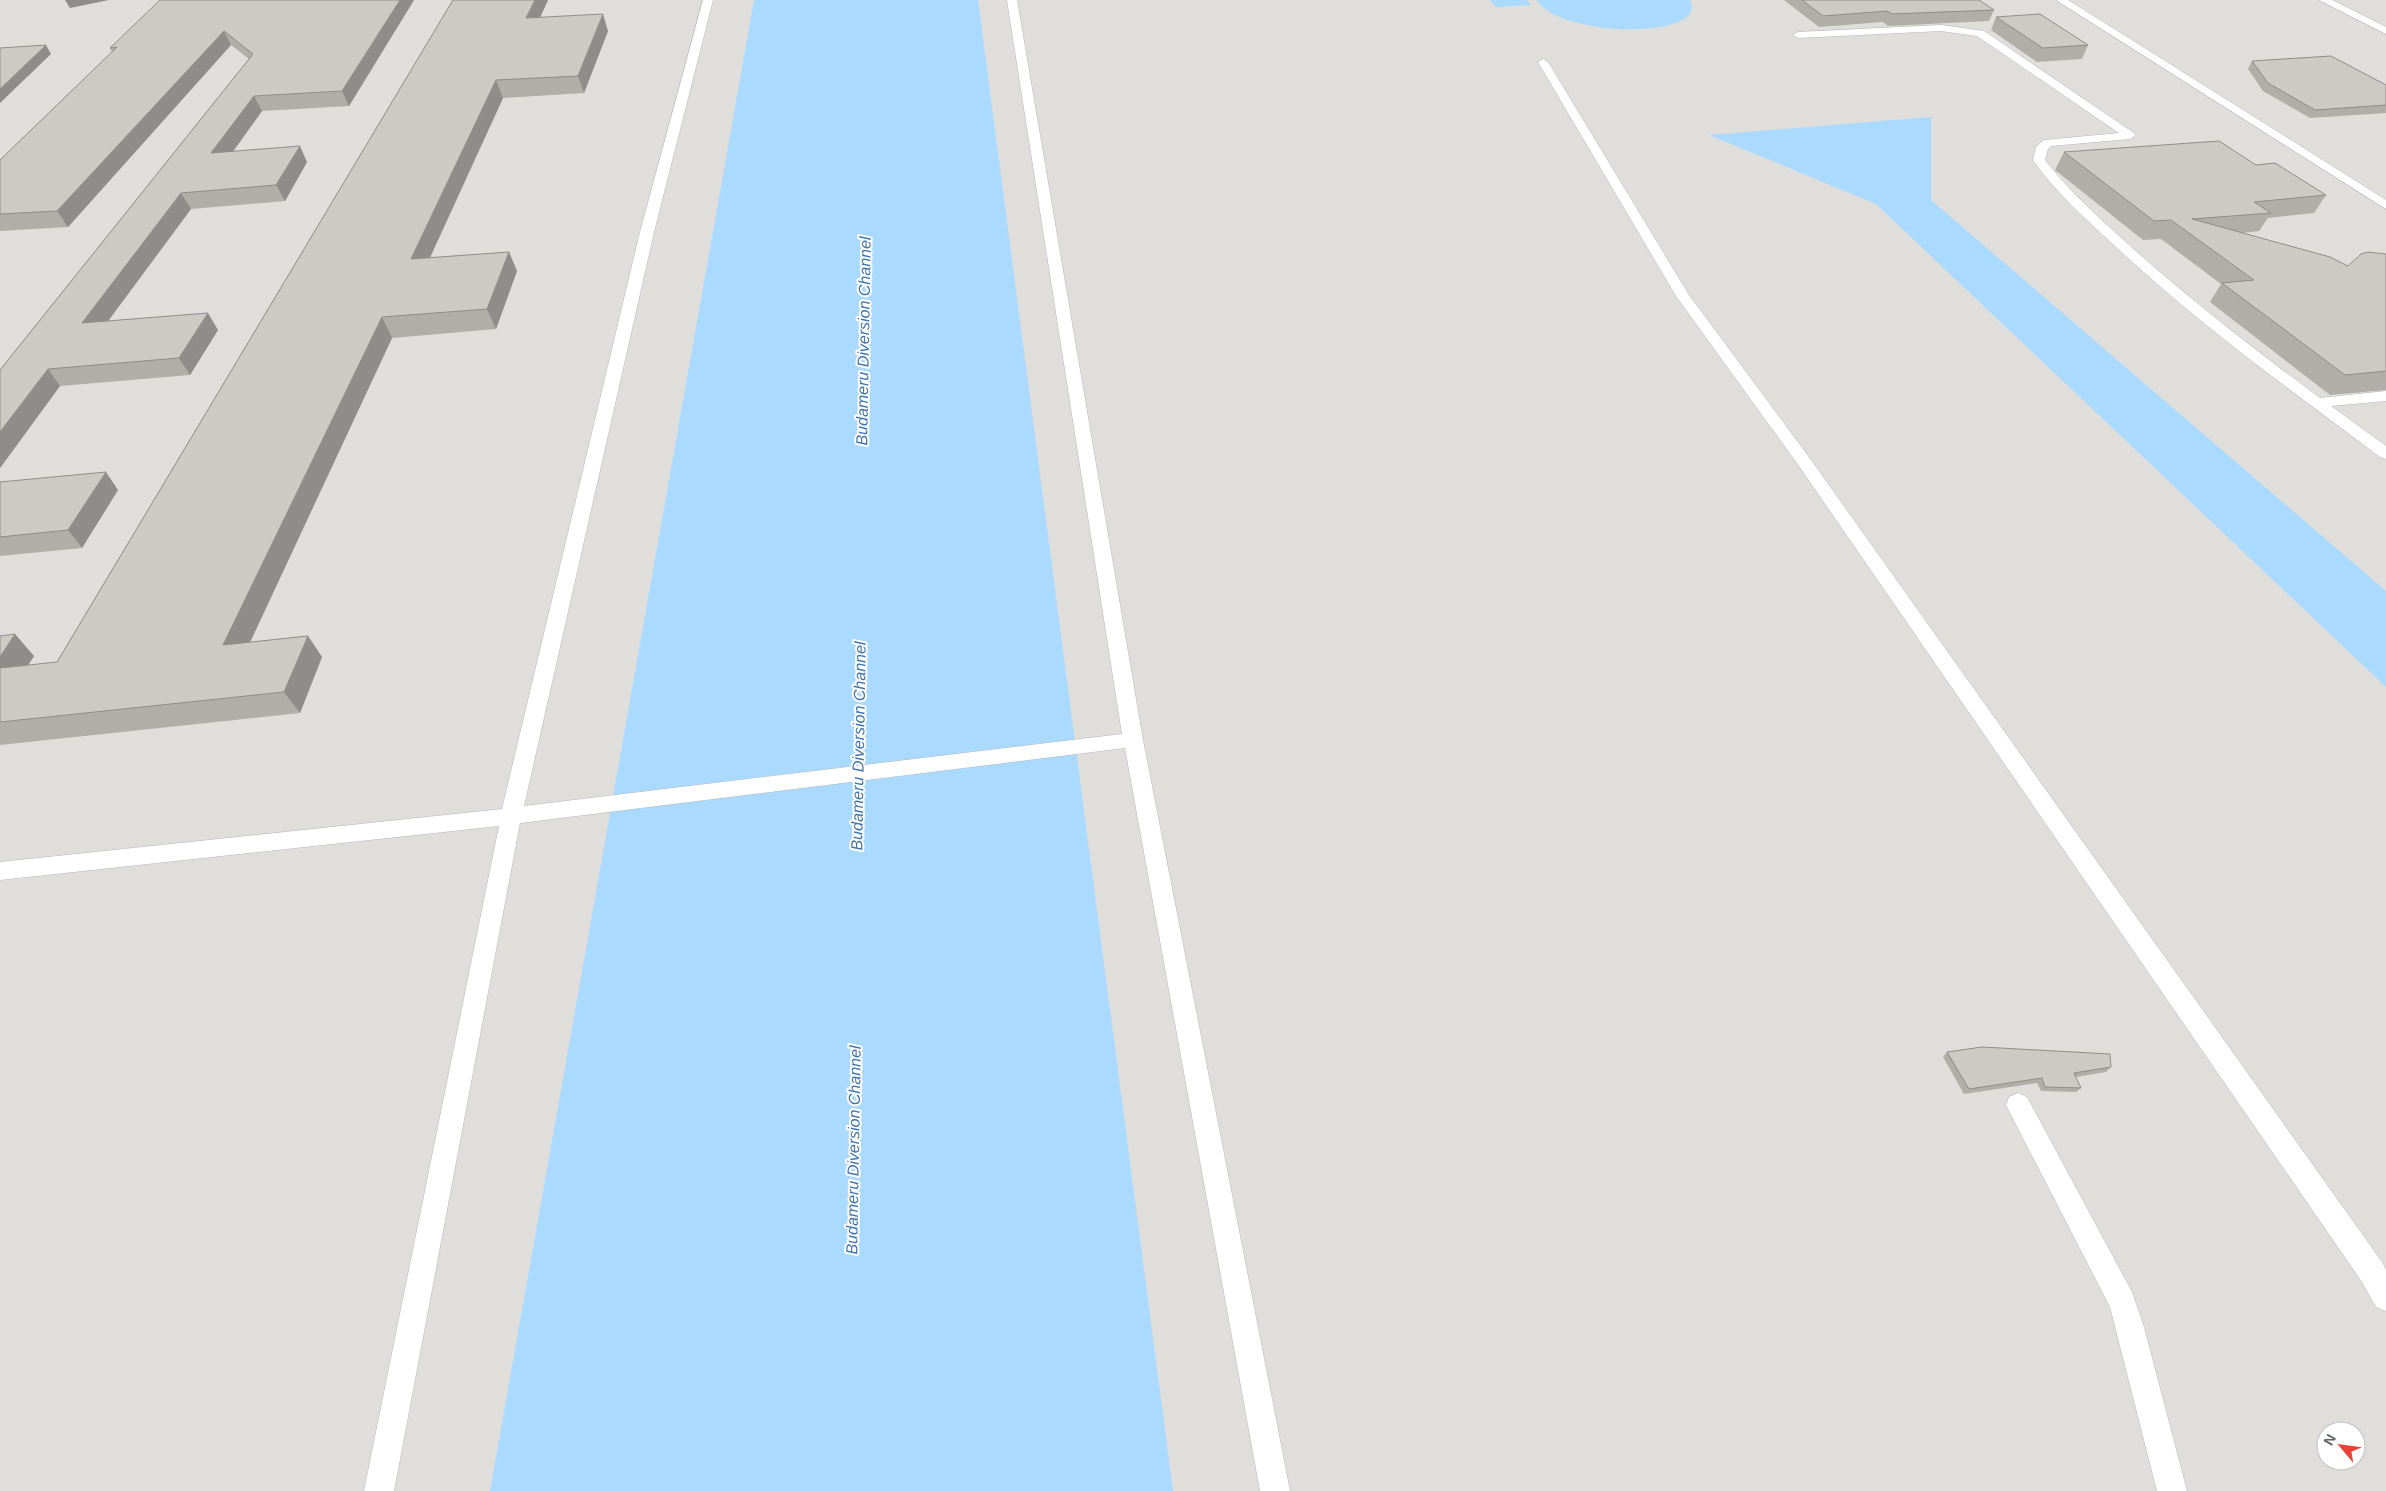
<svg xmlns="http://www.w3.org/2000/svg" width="2386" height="1491" viewBox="0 0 2386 1491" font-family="Arial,sans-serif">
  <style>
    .industrial { fill: #e0deda; fill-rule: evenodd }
    .water { fill: #aadaff }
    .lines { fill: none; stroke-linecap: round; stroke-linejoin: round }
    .lane-casing { stroke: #b5b8bc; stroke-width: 1 }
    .lane { fill: #fff; fill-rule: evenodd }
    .wall { fill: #afaea9 }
    .shaded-wall { fill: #8f8d8a }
    .building { fill: #cccac5; stroke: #8f8d8a }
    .labels { text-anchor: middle; stroke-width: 4; stroke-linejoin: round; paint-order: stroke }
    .water-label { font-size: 16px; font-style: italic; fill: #4174aa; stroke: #fff }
  </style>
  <rect width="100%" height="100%" fill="#f1efe8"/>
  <!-- industrial -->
  <path class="industrial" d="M0,0h2386v1491h-2386zM2326,1431h30v30h-30z"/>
  <!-- water -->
  <g class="water">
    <polygon points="754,0 978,0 1173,1491 490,1491"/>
    <polygon points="1490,0 1527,0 1531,5 1496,7"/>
    <path d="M1537,0h153c20,40 -131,38 -153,0z"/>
    <polygon points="1931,117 1931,200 2386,591 2386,687 1876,204 1709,135"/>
  </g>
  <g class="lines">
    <!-- lane casing -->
    <g class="lane-casing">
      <g id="lane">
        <polygon points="703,0 713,0 654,232 524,806 1122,734 1007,0 1017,0 1143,740 1290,1491 1260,1491 1125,748 520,823 394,1491 364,1491 499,826 0,880 0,862 502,809 640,232"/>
        <polygon points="2056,0 2068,0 2386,200 2386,209"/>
        <polygon points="2319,0 2332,0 2386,27 2386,34"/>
        <path d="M1941,25l43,6 150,102 2,2 -6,4 -79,7 -3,3 -3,11c21,28 48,52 74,76 64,58 132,111 201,162l66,-7v10l-55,5 55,40v13l-6,-2c-91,-68 -183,-134 -266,-212 -29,-27 -59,-53 -81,-85l3,-13 8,-7 75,-7 -142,-97 -36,-5 -143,7 -5,-3 5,-3z"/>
        <polygon points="1543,59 1548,62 1689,295 1811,460 2382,1262 2386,1270 2386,1311 2376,1307 2362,1282 1799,466 1676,296 1538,62"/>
        <polygon points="2018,1093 2027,1097 2132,1292 2144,1327 2187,1491 2157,1491 2110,1307 2006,1105 2009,1097"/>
      </g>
    </g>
    <!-- lane -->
    <use href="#lane" class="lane"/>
  </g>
  <!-- wall -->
  <g class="wall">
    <polygon points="414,0 349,106 262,111 233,152 307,162 285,201 191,209 108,321 218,330 190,375 60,386 0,468 0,370 249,59 231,45 68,227 0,231 0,160 112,52 110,48"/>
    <polygon points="453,0 548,0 540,17 608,31 584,93 503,98 430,258 509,252 517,271 496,329 392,338 250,642 308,636 322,657 300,713 0,745 0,636 34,656 28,665 57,662"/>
    <polygon points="1784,0 1979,0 1994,10 1989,21 1888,26 1883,22 1819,27"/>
    <polygon points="1996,17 2088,45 2082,59 2037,62 1991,30"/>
    <polygon points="2252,61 2386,85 2386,113 2310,118 2263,91 2248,69"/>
    <polygon points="2064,152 2256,165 2326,195 2314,213 2268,218 2259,231 2242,233 2348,266 2386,254 2386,390 2330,395 2210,302 2221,284 2161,239 2143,240 2055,170"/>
    <polygon points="0,482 118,490 82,548 0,556"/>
    <polygon points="1947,1052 2111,1067 2106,1072 2076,1077 2081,1088 2076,1092 2041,1091 2037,1083 1964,1094 1943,1057"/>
  </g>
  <!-- shaded-wall -->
  <g class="shaded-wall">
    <polygon points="65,0 109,0 70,8"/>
    <polygon points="400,0 414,0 349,106 342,91"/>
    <polygon points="535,0 548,0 532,35 526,18"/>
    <polygon points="603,14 608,31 584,93 578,76"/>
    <polygon points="224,31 231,45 68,227 57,211"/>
    <polygon points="46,45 51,54 0,103 0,89"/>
    <polygon points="496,80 503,98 420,279 411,259"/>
    <polygon points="254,96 262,111 220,169 211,153"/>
    <polygon points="300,146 307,162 285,201 276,185"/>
    <polygon points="181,193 191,209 94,340 82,323"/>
    <polygon points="509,252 517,271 496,329 487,309"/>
    <polygon points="208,313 218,330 190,375 179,358"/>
    <polygon points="382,317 392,338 239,666 223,645"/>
    <polygon points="48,369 60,386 0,468 0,432"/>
    <polygon points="106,472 118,490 82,548 68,530"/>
    <polygon points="15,634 34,656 12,690 0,677 0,657"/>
    <polygon points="308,636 322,657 300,713 284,692"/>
  </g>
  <!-- building -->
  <g class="building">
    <polygon points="160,0 400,0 342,91 254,96 211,153 300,146 276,185 181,193 82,323 208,313 179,358 48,369 0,432 0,370 253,54 224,31 57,211 0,214 0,160 117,47 110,48"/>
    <polygon points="453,0 535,0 526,18 603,14 578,76 496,80 411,259 509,252 487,309 382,317 223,645 308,636 284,692 0,722 0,668 57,662"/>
    <polygon points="1802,0 1979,0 1994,10 1892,14 1887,11 1823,16"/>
    <polygon points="2040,14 2088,45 2043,48 1996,17"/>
    <polygon points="46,45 0,89 0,48"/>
    <polygon points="2331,56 2386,85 2386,105 2315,110 2268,83 2252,61"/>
    <polygon points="2219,141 2256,165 2275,163 2326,195 2254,202 2271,213 2192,219 2330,257 2348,266 2361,254 2368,252 2386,254 2386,371 2345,375 2222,283 2254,280 2171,220 2154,221 2064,152"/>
    <polygon points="106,472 68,530 0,537 0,482"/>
    <polygon points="15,634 0,657 0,636"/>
    <polygon points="1982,1047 2110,1054 2111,1067 2074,1073 2081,1088 2045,1087 2042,1078 1969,1089 1947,1052"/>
  </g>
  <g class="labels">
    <!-- water labels -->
    <g class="water-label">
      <text transform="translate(863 341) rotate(-89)" y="6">Budameru Diversion Channel</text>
      <text transform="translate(858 746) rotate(-89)" y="6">Budameru Diversion Channel</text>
      <text transform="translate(853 1150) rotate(-89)" y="6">Budameru Diversion Channel</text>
    </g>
  </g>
  <!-- north arrow -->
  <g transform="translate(2341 1446) rotate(299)"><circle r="24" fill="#ffffff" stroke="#bfc1c3"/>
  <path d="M0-4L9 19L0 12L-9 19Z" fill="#ea4335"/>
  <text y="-8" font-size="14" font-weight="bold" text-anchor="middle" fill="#5f6368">N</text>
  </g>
</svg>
